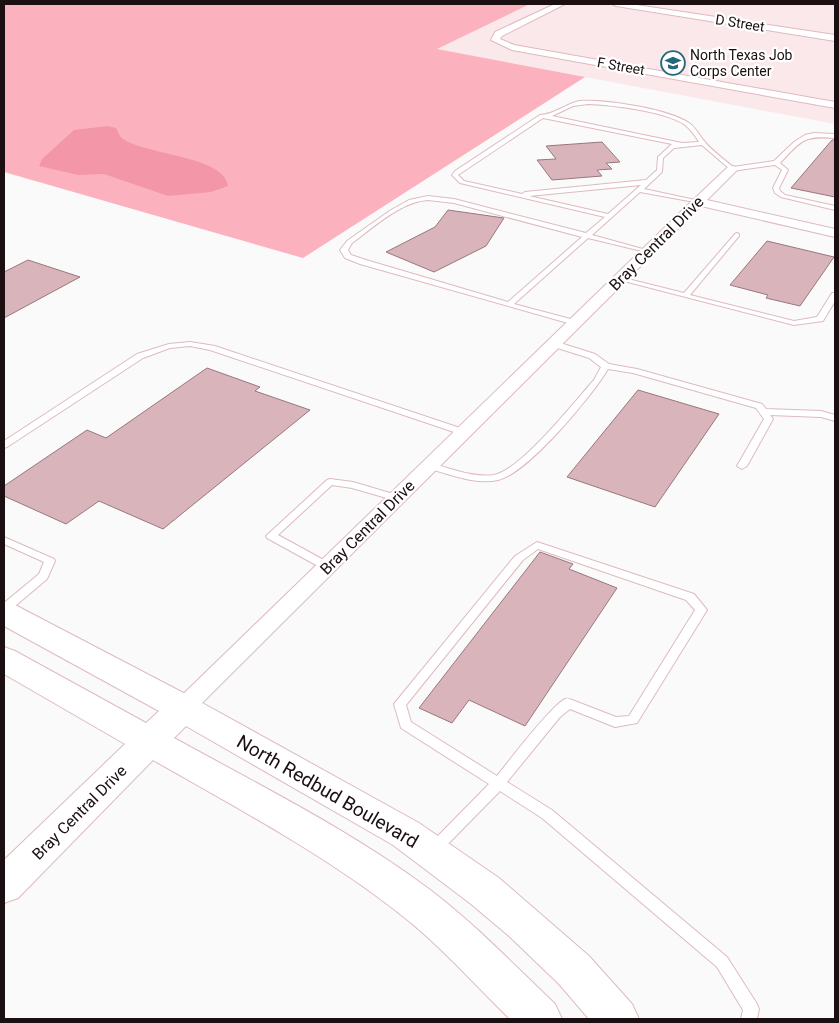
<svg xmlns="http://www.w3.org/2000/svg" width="839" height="1023" viewBox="0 0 839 1023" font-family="Roboto,sans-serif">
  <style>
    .built { fill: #fbe8ea }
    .green { fill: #fbb2be }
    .water { fill: #f397a8 }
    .building { fill: #d9b4ba; stroke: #99777d }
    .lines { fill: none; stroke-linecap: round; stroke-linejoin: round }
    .lane-casing { stroke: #debabf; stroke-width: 2 }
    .street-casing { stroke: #debabf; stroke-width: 2 }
    .secondary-casing { stroke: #debabf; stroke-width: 2 }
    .lane { fill: #fff; fill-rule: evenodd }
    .street { fill: #fff; fill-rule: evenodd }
    .secondary { fill: #fff; fill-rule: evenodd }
    .labels { text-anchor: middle; stroke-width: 4.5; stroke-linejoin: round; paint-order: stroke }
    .far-street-label { font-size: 14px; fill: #1b0f11; stroke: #fff }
    .far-poi-label { font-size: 14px; fill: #1b0f11; stroke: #fff; text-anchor: start }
    .street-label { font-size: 16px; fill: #1b0f11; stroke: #fff }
    .near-street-label { font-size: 19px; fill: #1b0f11; stroke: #fff }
  </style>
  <rect width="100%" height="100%" fill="#fafafa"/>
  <!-- built -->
  <polygon class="built" points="530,4 835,4 835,124 436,49"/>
  <!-- green -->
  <polygon class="green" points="4,4 530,4 437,49 585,77 303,258 4,172"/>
  <!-- water -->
  <path class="water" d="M108,126l8,2c2,3 3,8 6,10 21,17 104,18 106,48l-17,6 -43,4 -64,-22 -26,1 -39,-9 3,-7 32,-29z"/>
  <!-- building -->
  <g class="building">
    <polygon points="832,140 835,140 835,197 791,188"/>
    <polygon points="602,142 620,162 606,163 612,169 597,170 602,176 552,180 537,160 556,159 546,146"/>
    <polygon points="448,210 504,218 486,246 434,272 386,252 435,227"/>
    <polygon points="767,241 834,257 800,306 766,298 768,295 730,285"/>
    <polygon points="28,260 80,277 4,318 4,272"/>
    <polygon points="207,368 260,387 255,391 310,410 163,529 99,501 66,524 4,496 4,486 87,430 106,438"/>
    <polygon points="638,390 719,414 655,507 567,477"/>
    <polygon points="540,552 573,564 569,569 617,588 525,726 469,700 452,723 419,708"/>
  </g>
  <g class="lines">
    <!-- lane casing -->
    <g class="lane-casing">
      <g id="lane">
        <path d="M579,101c25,-2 90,8 110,22 7,5 10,12 15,18 8,10 20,18 29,26l41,-6 20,-19 11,-7 9,-2 21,1v4c-32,-3 -34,3 -55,25l8,7 -9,18 1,3 5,4 50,11v4l-54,-13 -6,-4 -2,-5 9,-18 -7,-5 -43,6 -30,-26 -28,3 -11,10 -1,14 -18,17 56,12v2l-60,-11 -48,43 58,16v2l-62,-15 -74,66 64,17v4h-3l-215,-61 -15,-6 -5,-8 7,-9 44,-31 18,-10 19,-4 26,3 132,34 19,-16 -145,-34 -8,-8 3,-4 85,-56c13,0 26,-11 39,-14zM588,104c24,1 75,7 96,20 6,5 11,11 15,18l-17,1 -130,-27 21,-10zM543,118l129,26 -14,13 -1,13 -11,10 -121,12 -3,2 -58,-13 -6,-6zM641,185l-33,29 -79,-18zM428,200l26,3 128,34 -74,65 -142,-42 -15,-5 -3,-5 4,-7c22,-16 48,-41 76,-43z"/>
        <polygon points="737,233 739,234 739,236 690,295 794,321 817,317 832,293 835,293 835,301 823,321 794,325 616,279 620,277 684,293 735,234"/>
        <polygon points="190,342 215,346 466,430 468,432 463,435 460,434 210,350 190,346 170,348 143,358 7,447 4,448 4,441 137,354 169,344"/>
        <path d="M551,342h6l38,12 14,10 28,5 125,35 4,5 55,2 14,4v6l-14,-4 -51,-2 3,4 -26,47 -5,3 -5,-3 27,-47 -8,-11 -123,-35 -25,-4c-15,26 -81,105 -110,111 -23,5 -49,-6 -71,-12l-2,-2 5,-3c20,5 43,15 64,12 27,-5 80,-73 100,-95l7,-13 -12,-9 -38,-12z"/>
        <polygon points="330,479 353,482 400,496 402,498 397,501 352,488 332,485 278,535 331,564 332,567 331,570 327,571 267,538 266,536 327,480"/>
        <polygon points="4,537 54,559 55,561 47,579 8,612 4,613 4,603 39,574 44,562 4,544"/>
        <path d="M537,542l157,52 13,16 -70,113 -22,4 -45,-18 -10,8 -53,65 45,28 175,147 30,47 2,5 -2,10h-16l2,-9 -26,-43 -175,-149 -42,-27 -61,62 -5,2 -5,-2 -2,-4 2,-4 60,-61 -88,-56 -7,-24 121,-148zM538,549l148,51 9,10 -66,106 -13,1 -44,-17c-3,-1 -4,-2 -7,-1 -14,7 -56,62 -68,77l-86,-54 -5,-17 117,-145z"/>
      </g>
    </g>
    <!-- street casing -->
    <g class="street-casing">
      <g id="street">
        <polygon points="555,4 565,4 502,36 500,39 514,45 835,102 835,108 512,50 491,40 495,32"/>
        <polygon points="612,4 630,4 835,35 835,41 616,6"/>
        <polygon points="732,166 736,167 738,169 707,200 835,229 835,237 701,206 191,714 183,717 175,714 172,708 175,702 694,199 728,167"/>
      </g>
    </g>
    <!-- secondary casing -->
    <g class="secondary-casing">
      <path id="secondary" d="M4,602l11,3 180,94 224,124 80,55 90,78 43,48 7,15h-50l-30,-35 -50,-48 -38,-32 -78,-59 -207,-119 -12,12c87,48 176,92 255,151 45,34 85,76 126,115l7,15h-52c-36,-35 -70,-74 -110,-105 -76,-60 -163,-106 -247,-154l-135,138 -14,5v-43l121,-116 -121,-70v-27l11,4 131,72 13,-12 -155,-85z"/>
    </g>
    <!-- lane -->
    <use href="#lane" class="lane"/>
    <!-- street -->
    <use href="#street" class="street"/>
    <!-- secondary -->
    <use href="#secondary" class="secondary"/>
  </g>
  <!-- icons -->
  <defs>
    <g id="school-ring" transform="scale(1.25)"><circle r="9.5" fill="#fff" stroke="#246879" stroke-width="1.5"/><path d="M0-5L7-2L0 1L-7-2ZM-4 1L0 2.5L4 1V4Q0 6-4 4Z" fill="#246879"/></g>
  </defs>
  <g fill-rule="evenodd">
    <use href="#school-ring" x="673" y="63"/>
  </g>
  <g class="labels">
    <!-- far-street labels -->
    <g class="far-street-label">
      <text transform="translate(740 23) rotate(9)" y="5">D Street</text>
      <text transform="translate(621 66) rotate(10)" y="5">F Street</text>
    </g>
    <!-- far-poi labels -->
    <g class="far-poi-label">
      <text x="690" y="60">North Texas Job<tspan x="690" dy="16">Corps Center</tspan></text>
    </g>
    <!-- street labels -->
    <g class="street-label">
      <text transform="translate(656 243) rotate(-45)" y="6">Bray Central Drive</text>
      <text transform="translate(367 527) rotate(-45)" y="6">Bray Central Drive</text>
      <text transform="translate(79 812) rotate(-45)" y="6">Bray Central Drive</text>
    </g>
    <!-- near-street labels -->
    <g class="near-street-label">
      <text transform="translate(328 791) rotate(30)" y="7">North Redbud Boulevard</text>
    </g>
  </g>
  <!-- border -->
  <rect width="839" height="1023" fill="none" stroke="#1b0f11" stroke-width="10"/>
</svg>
